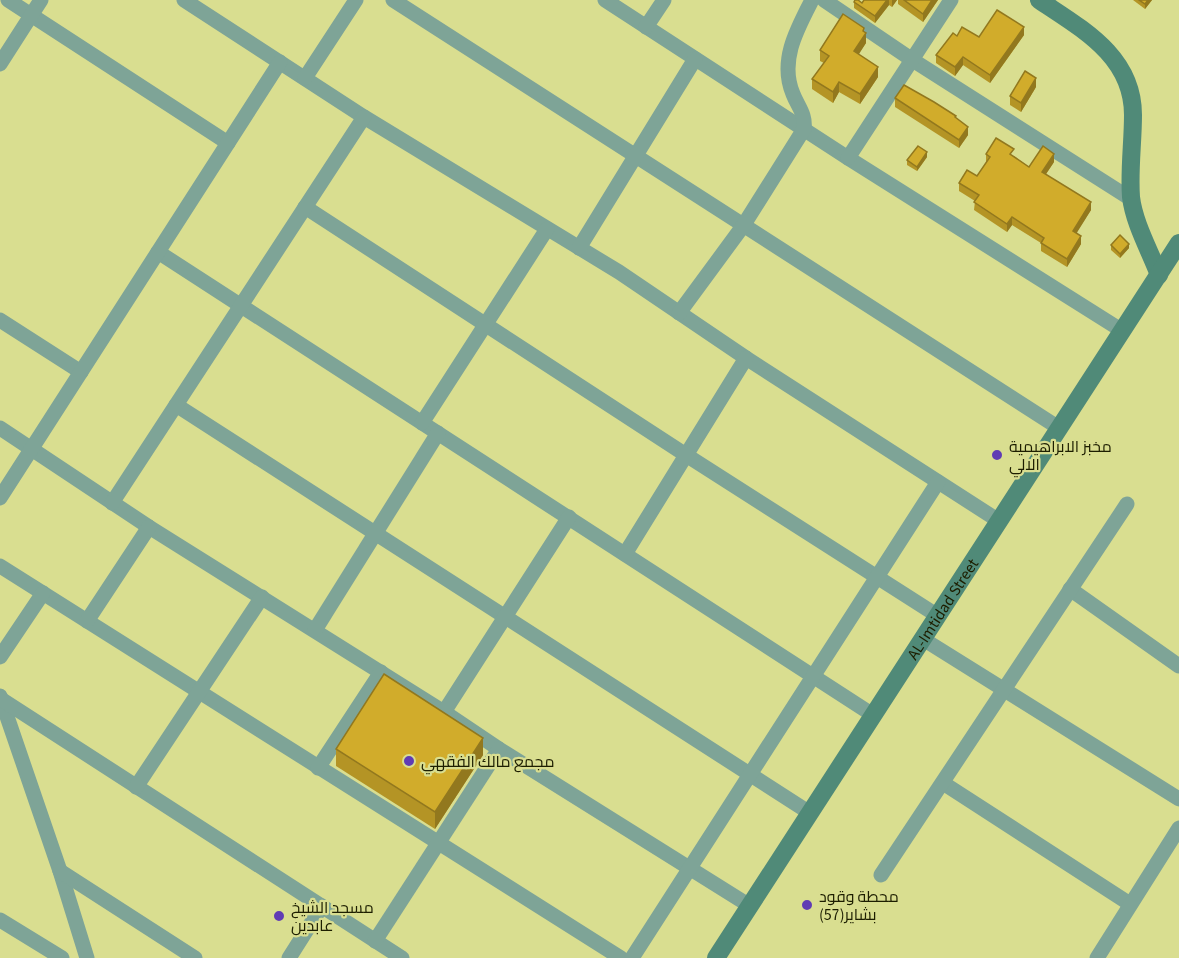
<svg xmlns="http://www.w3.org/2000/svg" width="1179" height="958" viewBox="0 0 1179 958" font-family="'Source Sans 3',Cairo,sans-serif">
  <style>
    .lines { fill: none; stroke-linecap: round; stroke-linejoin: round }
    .street { stroke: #7ea497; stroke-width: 15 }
    .secondary { stroke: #508a78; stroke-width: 18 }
    .wall { fill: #b49425 }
    .shaded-wall { fill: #92781e }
    .building { fill: #d1ac2b; stroke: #92781e; stroke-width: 1.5 }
    .poi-dot { fill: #603cb4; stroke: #d9de90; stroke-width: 2 }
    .labels { text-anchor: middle; stroke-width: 4.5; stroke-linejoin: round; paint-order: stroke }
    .poi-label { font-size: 16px; fill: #1d1e00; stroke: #d9de90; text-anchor: start }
    .street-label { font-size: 16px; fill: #1d1e00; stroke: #d9de90 }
  </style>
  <rect width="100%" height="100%" fill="#d9de90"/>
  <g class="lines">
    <!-- street -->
    <g class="street">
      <polyline points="8,0 228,143"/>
      <polyline points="184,0 364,117 619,272 746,358 999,521"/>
      <polyline points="393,0 1059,428"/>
      <polyline points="605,0 848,158 1121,330"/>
      <polyline points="824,0 911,59 1131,199"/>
      <polyline points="646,27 664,0"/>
      <polyline points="0,64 41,0"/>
      <polyline points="305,78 356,0"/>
      <polyline points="848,158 951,0"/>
      <polyline points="305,207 686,455 938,616"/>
      <polyline points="579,248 695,59"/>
      <polyline points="158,252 873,715"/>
      <path d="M679,313l64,-87 61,-97c2,-15 -6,-22 -11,-35 -14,-33 4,-65 19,-94"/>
      <polyline points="0,320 81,372"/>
      <polyline points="176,405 810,813"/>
      <polyline points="422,423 547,229"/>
      <polyline points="0,428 149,527 444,712 499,749 750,906"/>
      <polyline points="0,498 280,62"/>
      <polyline points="112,503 364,117"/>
      <polyline points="625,554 746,358"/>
      <polyline points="0,566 621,958"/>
      <polyline points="1070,589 1179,666"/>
      <polyline points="87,621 149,527"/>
      <polyline points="315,630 438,433"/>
      <polyline points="923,639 1179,799"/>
      <polyline points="0,657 43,593"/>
      <polyline points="0,696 60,871 87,958"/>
      <polyline points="1,699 402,958"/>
      <polyline points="444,712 569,517"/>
      <polyline points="318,768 381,672"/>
      <polyline points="943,783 1130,904"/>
      <polyline points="136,787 262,597"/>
      <polyline points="60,871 195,958"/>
      <polyline points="881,875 1127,504"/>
      <polyline points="0,920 62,958"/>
      <polyline points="375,941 499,749"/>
      <polyline points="289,958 322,906"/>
      <polyline points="632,958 938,482"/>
      <polyline points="1097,958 1179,828"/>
    </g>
    <!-- secondary -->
    <g class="secondary">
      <path d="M1039,0c43,29 94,56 94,115 0,27 -4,55 -2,82 3,26 19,54 28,78"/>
      <path id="s1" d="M716,958l463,-715"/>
    </g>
  </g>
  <!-- wall -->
  <g class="wall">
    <polygon points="864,0 897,0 892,7 889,5 875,23 854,8 854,2 862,3"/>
    <polygon points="898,0 938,0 923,22 898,4"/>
    <polygon points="1133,0 1152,0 1145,9"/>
    <polygon points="864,32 866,43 858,54 878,77 860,104 839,92 833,103 812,89 812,79 824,63 820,61 820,50"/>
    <polygon points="1024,35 990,83 963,65 955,76 936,63 936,55 957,36 979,37"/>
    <polygon points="1036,87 1021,112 1010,105 1010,96"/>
    <polygon points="895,98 956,118 968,135 959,148 895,107"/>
    <polygon points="986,154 1014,156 1029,167 1054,162 1046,174 1091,210 1076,233 1081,244 1067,267 1041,251 1041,243 1012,225 1007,232 974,210 975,201 959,191 959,183 977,176 986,163"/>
    <polygon points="927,157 917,171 907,165 907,160"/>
    <polygon points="1111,245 1129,248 1120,258 1111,250"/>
    <polygon points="336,749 483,755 435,829 336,766"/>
  </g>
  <!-- shaded-wall -->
  <g class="shaded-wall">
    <polygon points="887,0 889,0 889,5 875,23 875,16"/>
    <polygon points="892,0 897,0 892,7"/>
    <polygon points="932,0 938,0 923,22 923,14"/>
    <polygon points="1148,0 1152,0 1145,9 1145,4"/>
    <polygon points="1024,27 1024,35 990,83 990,75"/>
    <polygon points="864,28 864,35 866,33 866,43 854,62 854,51"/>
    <polygon points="963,57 963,65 955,76 955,67"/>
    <polygon points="878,67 878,77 860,104 860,94"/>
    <polygon points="1036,78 1036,87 1021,112 1021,103"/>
    <polygon points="839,82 839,92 833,103 833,92"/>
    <polygon points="968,127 968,135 959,148 959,140"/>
    <polygon points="927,152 927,157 917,171 917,167"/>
    <polygon points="1054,154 1054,162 1042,180 1042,172"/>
    <polygon points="1091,202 1091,210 1073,239 1073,231"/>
    <polygon points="1012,217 1012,225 1007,232 1007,224"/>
    <polygon points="1081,236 1081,244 1067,267 1067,259"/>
    <polygon points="1129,244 1129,248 1120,258 1120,254"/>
    <polygon points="483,738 483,755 435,829 435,812"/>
  </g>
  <!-- building -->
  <g class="building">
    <polygon points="855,0 858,0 862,3 864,0 887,0 875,16 854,2"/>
    <polygon points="904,0 932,0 923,14"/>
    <polygon points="1139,0 1148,0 1145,4"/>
    <polygon points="997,10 1024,27 990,75 963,57 955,67 936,55 953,33 957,36 962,27 979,37"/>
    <polygon points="843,14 864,28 863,31 866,33 854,51 878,67 860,94 839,82 833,92 812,79 829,56 820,50"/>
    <polygon points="1025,71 1036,78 1021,103 1010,96"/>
    <polygon points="904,85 934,102 956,116 955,117 968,127 959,140 895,98"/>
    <polygon points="996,138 1014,149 1010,154 1029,167 1043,146 1054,154 1042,172 1091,202 1073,231 1081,236 1067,259 1041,243 1044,238 1012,217 1007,224 974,202 979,195 959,183 967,170 977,176 990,157 986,154"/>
    <polygon points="918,146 927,152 917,167 907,160"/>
    <polygon points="1120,235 1129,244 1120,254 1111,245"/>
    <polygon points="384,674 483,738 435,812 336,749"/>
  </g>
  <!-- markers -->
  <g class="poi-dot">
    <circle cx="997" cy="455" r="6"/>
    <circle cx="409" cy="761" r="6"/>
    <circle cx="807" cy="905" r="6"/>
    <circle cx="279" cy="916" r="6"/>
  </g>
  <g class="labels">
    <!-- poi labels -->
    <g class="poi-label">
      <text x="1009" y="452">مخبز الابراهيمية<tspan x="1009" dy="18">الالي</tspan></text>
      <text x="421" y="767">مجمع مالك الفقهي</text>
      <text x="819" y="902">محطة وقود<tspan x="819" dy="18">بشاير(57)</tspan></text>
      <text x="291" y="913">مسجد الشيخ<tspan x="291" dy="18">عابدين</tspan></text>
    </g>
    <!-- street labels -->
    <g class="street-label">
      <text dy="6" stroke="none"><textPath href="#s1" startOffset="416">AL-Imtidad Street</textPath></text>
    </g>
  </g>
</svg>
